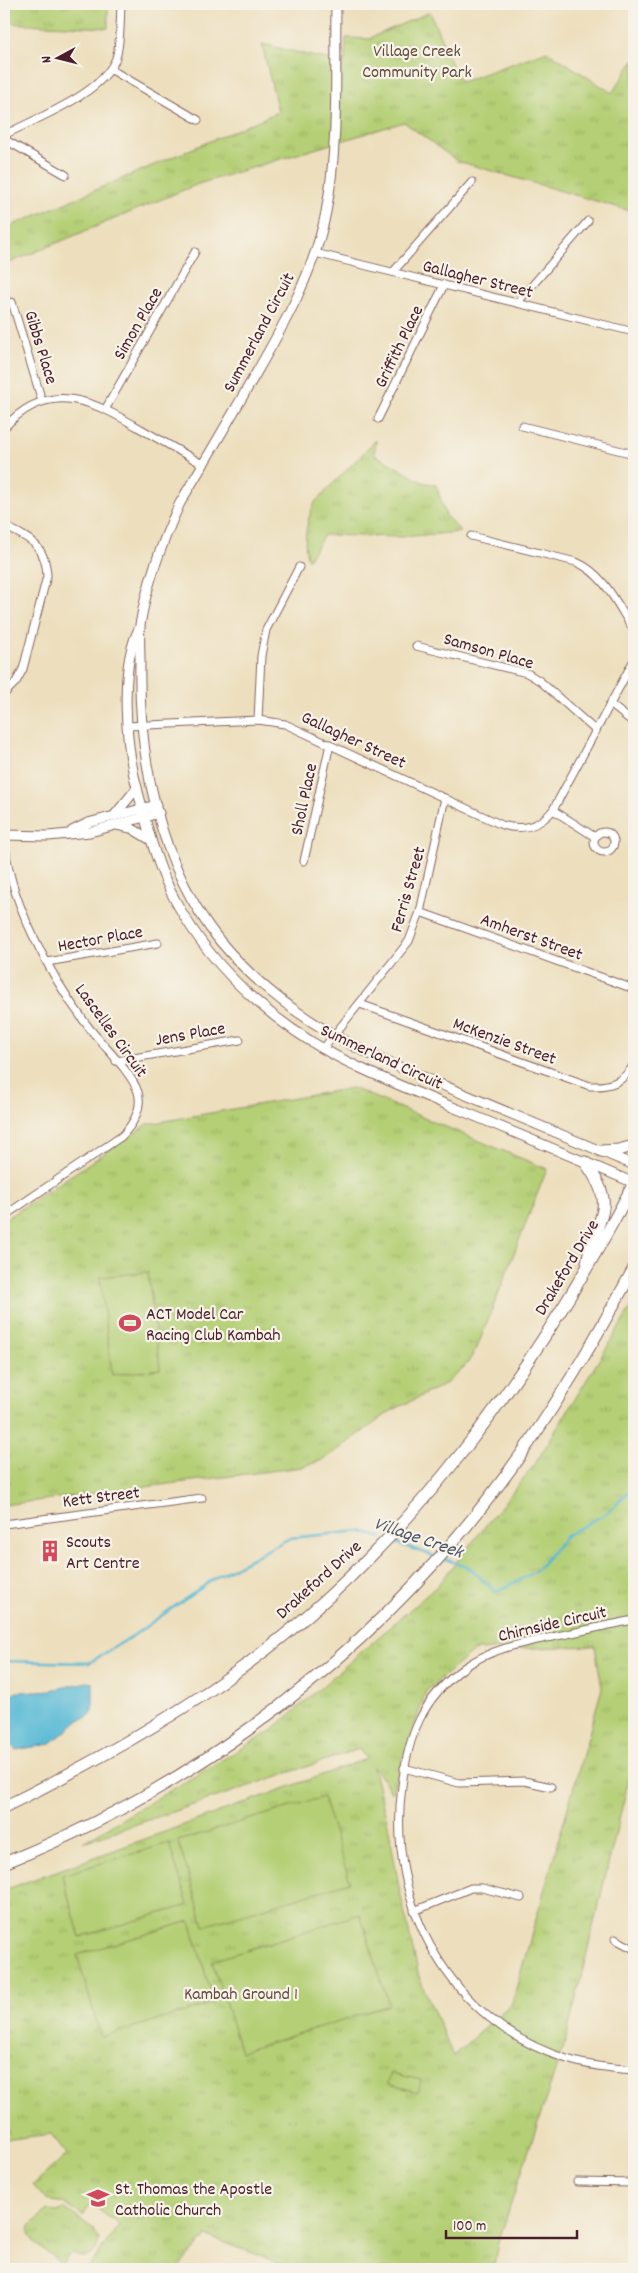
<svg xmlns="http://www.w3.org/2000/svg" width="638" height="2273" viewBox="0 0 638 2273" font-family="Dekko,sans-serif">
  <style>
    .grass { fill: url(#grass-tufts); stroke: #7f7750; fill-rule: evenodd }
    .pitch { fill: #b4cf74; stroke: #7f7750 }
    .water { fill: #57b9d6; stroke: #506c80 }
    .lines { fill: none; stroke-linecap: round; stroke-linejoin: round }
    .stream { stroke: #57b9d6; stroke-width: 2.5 }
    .minor-casing { stroke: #83625e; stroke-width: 9 }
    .tertiary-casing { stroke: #83625e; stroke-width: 11 }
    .trunk-casing { stroke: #83625e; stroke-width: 13 }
    .minor { stroke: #fff; stroke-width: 7 }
    .tertiary { stroke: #fff; stroke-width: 9 }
    .trunk { stroke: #fff; stroke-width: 11 }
    .labels { text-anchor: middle; stroke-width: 4.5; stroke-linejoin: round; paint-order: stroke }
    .park-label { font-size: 18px; fill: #644b3d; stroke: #f7f3e8 }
    .street-label { font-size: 18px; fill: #4a1f2b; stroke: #f7f3e8 }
    .poi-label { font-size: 18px; fill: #4a1f2b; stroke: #f7f3e8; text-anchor: start }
    .water-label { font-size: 19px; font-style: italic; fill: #4f5567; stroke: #f7f3e8 }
  </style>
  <defs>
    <pattern id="grass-tufts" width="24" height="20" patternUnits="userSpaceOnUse" patternTransform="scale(1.25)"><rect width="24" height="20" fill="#b4cf74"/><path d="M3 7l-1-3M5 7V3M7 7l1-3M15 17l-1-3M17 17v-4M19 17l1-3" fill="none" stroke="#9cb165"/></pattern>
  </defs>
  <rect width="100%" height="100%" fill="#f7f3e8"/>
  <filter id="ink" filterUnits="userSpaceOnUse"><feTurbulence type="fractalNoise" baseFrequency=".02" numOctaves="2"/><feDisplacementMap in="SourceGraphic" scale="10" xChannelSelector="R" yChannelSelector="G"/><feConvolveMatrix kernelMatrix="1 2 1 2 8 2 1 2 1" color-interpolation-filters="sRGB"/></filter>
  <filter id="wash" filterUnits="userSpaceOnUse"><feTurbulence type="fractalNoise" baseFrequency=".0096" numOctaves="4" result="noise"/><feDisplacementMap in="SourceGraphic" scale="20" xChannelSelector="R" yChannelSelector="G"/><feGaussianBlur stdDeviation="1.12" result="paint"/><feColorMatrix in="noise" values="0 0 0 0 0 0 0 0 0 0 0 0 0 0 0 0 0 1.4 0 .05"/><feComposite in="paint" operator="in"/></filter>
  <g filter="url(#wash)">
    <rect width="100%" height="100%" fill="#eddfbd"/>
    <!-- grass -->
    <g class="grass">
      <polygon points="4,4 108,4 108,28 4,23"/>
      <polygon points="430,12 455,72 461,82 547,51 612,93 634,60 634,212 457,161 404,122 198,184 4,265 4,229 278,112 262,44 321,58 345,61 346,38 372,39 372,37"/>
      <path d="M376,440l-2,14 48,28 14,3 10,31 15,16 -60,5 -77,-2 -16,25c-6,-17 -1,-44 8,-59z"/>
      <polygon points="352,1088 547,1169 477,1348 467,1364 447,1383 391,1411 325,1459 302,1467 4,1505 4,1220 148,1124"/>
      <path d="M634,1303v455l-67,277 -69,208 -5,26h-198l-88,-33 -30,33h-90l32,-44 -28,-21 -8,12 -20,-13 -17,-3 -13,-15 34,-31 -16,-20 -47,6v-250l362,-131 -7,-10 -276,93 188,-111 166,-145 98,-122zM595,1646l7,42 -90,315 -59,53 -34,-79 -19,-85 -12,-68 -15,-57 19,25 34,-101 49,-41z"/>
      <path d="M64,2208l30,21 5,11c-1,16 -15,21 -28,13l-9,11 -28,-21 -5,-10 1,-7 18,-16 9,1z"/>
    </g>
    <!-- pitch -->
    <g class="pitch">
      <polygon points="148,1272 160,1369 112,1375 100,1277"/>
      <polygon points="323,1797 350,1882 204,1926 178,1841"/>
      <polygon points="169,1843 188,1905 80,1937 62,1875"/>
      <polygon points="360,1914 389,2005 241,2052 212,1961"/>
      <polygon points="190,1921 214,2003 101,2037 77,1955"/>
      <polygon points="391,2073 421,2080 418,2092 388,2084"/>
    </g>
    <!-- water -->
    <polygon class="water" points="87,1682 93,1683 93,1711 88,1717 81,1719 50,1744 16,1750 4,1740 4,1693 51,1690"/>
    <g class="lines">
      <!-- stream -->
      <g class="stream">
        <polyline points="390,1541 434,1556"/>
        <polyline points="442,1558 470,1568 496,1592 535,1572 567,1535 607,1513 634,1487"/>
        <polyline points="4,1661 89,1663 134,1635 218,1576 290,1538 360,1531 382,1538"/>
      </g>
    </g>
  </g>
  <g filter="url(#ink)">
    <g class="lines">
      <!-- minor casing -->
      <g class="minor-casing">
        <g id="minor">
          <polyline points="110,69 198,120"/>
          <path d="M4,135c33,-17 99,-41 112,-77 5,-17 4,-37 5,-54"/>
          <polyline points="4,139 66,175"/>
          <polyline points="315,253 634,332"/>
          <polyline points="393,272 472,182"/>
          <polyline points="12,302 42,401"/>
          <polyline points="517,303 588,221"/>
          <polyline points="106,408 195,252"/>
          <polyline points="378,419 444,285"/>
          <polyline points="522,426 634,454"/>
          <path d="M4,428c45,-50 89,-27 137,1 21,12 42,24 63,36"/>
          <path d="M4,526c25,12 42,19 43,50l-24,93 -7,13 -12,12"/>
          <path d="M471,536l105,26c29,12 42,44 58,69"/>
          <polyline points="416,646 527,673 540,681 596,731"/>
          <polyline points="610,704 634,723"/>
          <polyline points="258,720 261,656 266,630 299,567"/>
          <path d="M127,726l131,-6 27,4 217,101c21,6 37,2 51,-15l81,-150"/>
          <polyline points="553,810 595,837"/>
          <circle cx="604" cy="842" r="10"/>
          <polyline points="304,861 330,744"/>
          <polyline points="420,912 634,989"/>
          <polyline points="47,962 158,943"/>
          <path d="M360,1004l230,82c20,1 34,-4 44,-22"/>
          <polyline points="323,1049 409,941 420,912 445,798"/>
          <polyline points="116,1061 240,1040"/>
          <path d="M4,1216l118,-80c11,-12 21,-27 16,-44 -7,-21 -37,-48 -51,-67 -35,-46 -83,-132 -82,-190"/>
          <polyline points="4,1524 202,1498"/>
          <path d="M634,1620c-26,5 -52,11 -77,16 -33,7 -65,12 -92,31 -43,31 -57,69 -63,119 -16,118 48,237 165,273 21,7 45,9 67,11"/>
          <polyline points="404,1768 459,1783 524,1781 551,1787"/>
          <polyline points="414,1911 471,1888 482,1888 521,1898"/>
          <polyline points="615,1939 634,1949"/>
          <polyline points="577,2182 634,2183"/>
        </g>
      </g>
      <!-- tertiary casing -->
      <g class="tertiary-casing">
        <g id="tertiary">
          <path d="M336,4c-1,69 3,140 -10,208 -12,62 -44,116 -75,170 -23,40 -47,81 -71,121 -18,39 -33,79 -40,122 -1,12 0,26 0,38 -2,94 19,203 80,278 44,53 98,89 160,118l254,106"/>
          <path d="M140,627c-22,40 -14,122 -2,165 10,38 19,75 38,110 40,73 106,129 180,164 34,16 69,30 104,44 58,24 116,48 174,73"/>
          <polyline points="114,816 137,788"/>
          <polyline points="117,825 131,828 151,840"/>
          <polyline points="72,831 88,823 156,805"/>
          <polyline points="4,835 48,836 90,832 159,813"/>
        </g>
      </g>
      <!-- trunk casing -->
      <g class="trunk-casing">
        <g id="trunk">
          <polyline points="601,1151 618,1150 634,1146"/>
          <path d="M585,1162c35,48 11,52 2,100"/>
          <path d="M4,1807c79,-39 156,-81 228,-132 175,-124 303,-304 402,-492"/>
          <path d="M4,1863c175,-69 332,-183 454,-327 70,-82 125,-174 176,-268"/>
        </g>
      </g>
      <!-- minor -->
      <use href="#minor" class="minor"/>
      <!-- tertiary -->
      <use href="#tertiary" class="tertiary"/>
      <!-- trunk -->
      <use href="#trunk" class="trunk"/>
    </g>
  </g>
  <!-- icons -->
  <defs>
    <g id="stadium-bare" transform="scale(1.725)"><path d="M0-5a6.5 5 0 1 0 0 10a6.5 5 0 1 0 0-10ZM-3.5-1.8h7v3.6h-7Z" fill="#d1495b" stroke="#f7f3e8" stroke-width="2.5" paint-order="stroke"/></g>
    <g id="building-bare" transform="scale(1.725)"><path d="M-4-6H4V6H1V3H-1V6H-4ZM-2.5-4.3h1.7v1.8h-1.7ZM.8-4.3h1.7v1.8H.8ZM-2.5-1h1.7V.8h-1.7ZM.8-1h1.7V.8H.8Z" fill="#d1495b" stroke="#f7f3e8" stroke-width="2.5" paint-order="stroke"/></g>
    <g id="school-bare" transform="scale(1.725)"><path d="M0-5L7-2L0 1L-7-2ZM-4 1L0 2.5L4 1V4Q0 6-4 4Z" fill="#d1495b" stroke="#f7f3e8" stroke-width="2.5" paint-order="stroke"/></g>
  </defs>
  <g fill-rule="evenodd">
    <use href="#stadium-bare" x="130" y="1323"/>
    <use href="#building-bare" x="50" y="1551"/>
    <use href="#school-bare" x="98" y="2198"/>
  </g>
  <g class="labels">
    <!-- park labels -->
    <g class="park-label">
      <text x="417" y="56">Village Creek<tspan x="417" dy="21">Community Park</tspan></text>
      <text x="241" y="1999">Kambah Ground 1</text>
    </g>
    <!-- street labels -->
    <g class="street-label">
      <text transform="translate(478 278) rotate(14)" y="6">Gallagher Street</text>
      <text transform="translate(137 323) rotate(-60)" y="6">Simon Place</text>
      <text transform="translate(258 332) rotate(-62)" y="6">Summerland Circuit</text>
      <text transform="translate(398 346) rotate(-64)" y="6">Griffith Place</text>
      <text transform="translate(42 347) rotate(73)" y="6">Gibbs Place</text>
      <text transform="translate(489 650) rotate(16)" y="6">Samson Place</text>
      <text transform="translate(354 739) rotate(25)" y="6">Gallagher Street</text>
      <text transform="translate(303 799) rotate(-78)" y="6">Sholl Place</text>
      <text transform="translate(407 889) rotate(-74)" y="6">Ferris Street</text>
      <text transform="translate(532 936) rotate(20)" y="6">Amherst Street</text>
      <text transform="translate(100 938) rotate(-10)" y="6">Hector Place</text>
      <text transform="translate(112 1030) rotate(54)" y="6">Lascelles Circuit</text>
      <text transform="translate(190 1033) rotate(-10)" y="6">Jens Place</text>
      <text transform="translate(505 1040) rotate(20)" y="6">McKenzie Street</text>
      <text transform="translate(382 1056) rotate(25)" y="6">Summerland Circuit</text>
      <text transform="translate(566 1267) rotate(-59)" y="6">Drakeford Drive</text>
      <text transform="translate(101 1496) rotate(-7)" y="6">Kett Street</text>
      <text transform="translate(318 1579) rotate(-42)" y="6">Drakeford Drive</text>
      <text transform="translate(552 1623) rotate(-13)" y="6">Chirnside Circuit</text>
    </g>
    <!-- poi labels -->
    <g class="poi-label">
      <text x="146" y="1319">ACT Model Car<tspan x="146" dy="21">Racing Club Kambah</tspan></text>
      <text x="66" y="1547">Scouts<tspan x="66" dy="21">Art Centre</tspan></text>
      <text x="115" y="2194">St. Thomas the Apostle<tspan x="115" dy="21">Catholic Church</tspan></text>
    </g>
    <!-- water labels -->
    <g class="water-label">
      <text transform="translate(419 1536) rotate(19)" y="7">Village Creek</text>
    </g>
  </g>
  <!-- margin -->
  <rect width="638" height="2273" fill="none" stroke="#f7f3e8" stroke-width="20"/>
  <!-- north arrow -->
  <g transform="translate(58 58) rotate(263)" stroke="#f7f3e8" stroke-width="4" paint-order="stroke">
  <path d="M0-4L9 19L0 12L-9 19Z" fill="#4a1f2b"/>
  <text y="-8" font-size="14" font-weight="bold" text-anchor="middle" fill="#4a1f2b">N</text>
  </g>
  <!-- scale -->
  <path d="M446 2230v8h131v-8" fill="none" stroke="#4a1f2b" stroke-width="2.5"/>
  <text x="453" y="2230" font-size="15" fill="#4a1f2b" stroke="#f7f3e8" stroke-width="4" paint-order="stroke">100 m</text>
</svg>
